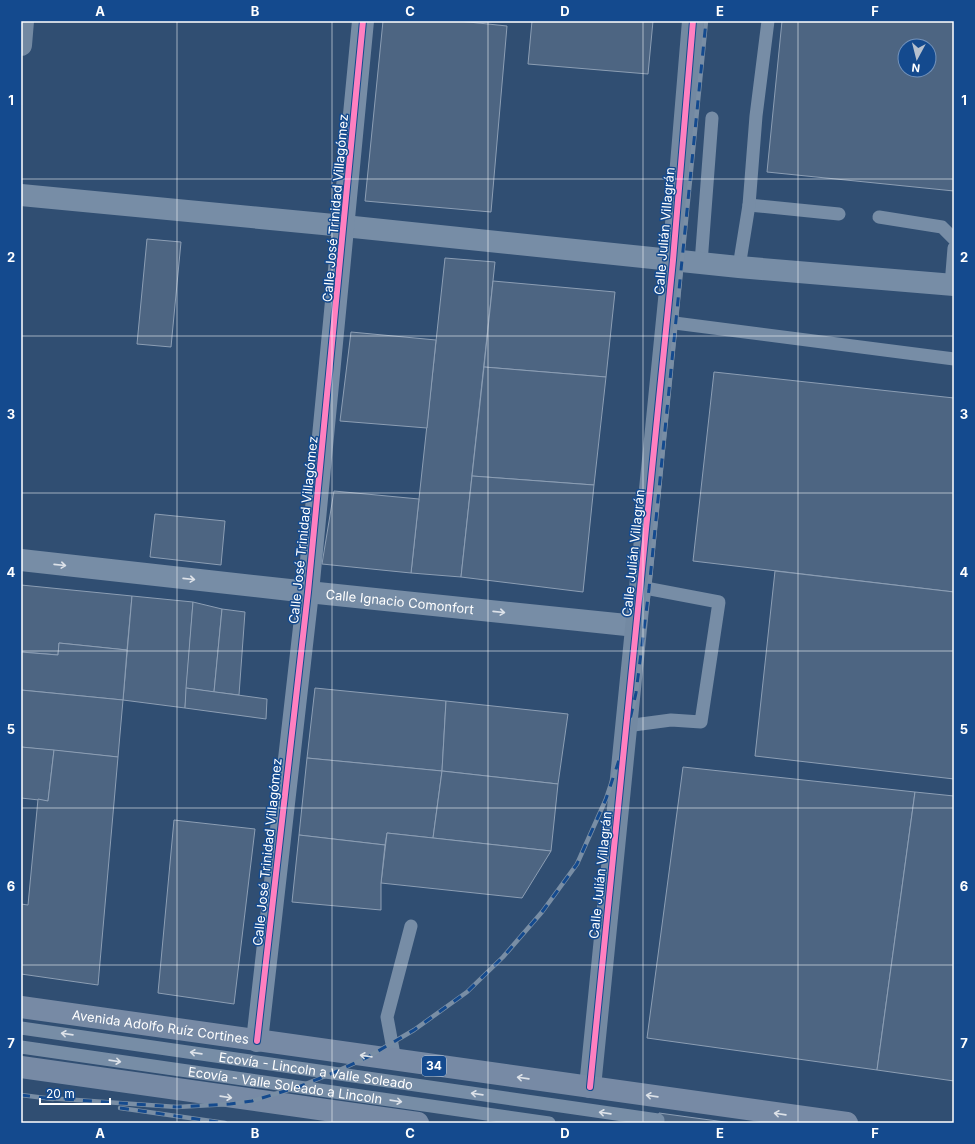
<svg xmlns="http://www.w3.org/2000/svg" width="975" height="1144" viewBox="0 0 975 1144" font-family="Inter,sans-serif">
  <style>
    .building { fill: #4d6582; stroke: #8c9eb4; fill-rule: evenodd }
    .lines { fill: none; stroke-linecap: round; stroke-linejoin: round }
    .lane { stroke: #778da6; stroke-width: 13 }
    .street { stroke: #778da6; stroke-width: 22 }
    .secondary { stroke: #7389a2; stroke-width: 22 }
    .primary { stroke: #778aa5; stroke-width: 22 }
    .rail-casing { stroke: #798ea5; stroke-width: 4.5 }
    .rail { stroke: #144a8e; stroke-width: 3; stroke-dasharray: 9; stroke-linecap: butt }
    .cycleway-casing { stroke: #144a8e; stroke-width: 8 }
    .cycleway { stroke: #ff80c0; stroke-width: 6 }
    .oneway { stroke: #dde2e9 }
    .oneway2 { stroke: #dde2e8 }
    .grid { fill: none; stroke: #fff; stroke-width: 1; stroke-opacity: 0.55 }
    .labels { text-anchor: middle; stroke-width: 3; stroke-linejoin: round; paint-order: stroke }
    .shield { fill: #144a8e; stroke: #b8c9dd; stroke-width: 1 }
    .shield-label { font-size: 12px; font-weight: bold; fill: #fff }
    .street-label { font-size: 13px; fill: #fff; stroke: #144a8e }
    .neatline { fill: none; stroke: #fff; stroke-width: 1.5 }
    .grid-label { font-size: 13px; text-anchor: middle; font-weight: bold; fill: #fff }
  </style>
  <rect width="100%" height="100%" fill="#304e72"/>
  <!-- building -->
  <g class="building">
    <polygon points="383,21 459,21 507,26 491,212 365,201"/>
    <polygon points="532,21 653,21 648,74 528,64"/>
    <path d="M782,21h172v170l-187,-19zM905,46h24v24h-24z"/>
    <polygon points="147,239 181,242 171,347 137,344"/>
    <polygon points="445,258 495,262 461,577 411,573"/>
    <polygon points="493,281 615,292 606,377 484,367"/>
    <polygon points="351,332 436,340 427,428 340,421"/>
    <polygon points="484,367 606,377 594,485 472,476"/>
    <polygon points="714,372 954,398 954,592 693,561"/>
    <polygon points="472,476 594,485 583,592 461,577"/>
    <polygon points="334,491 419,499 411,573 322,564"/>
    <polygon points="155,514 225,521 221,565 150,557"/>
    <polygon points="775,571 954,592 954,779 755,756"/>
    <polygon points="21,585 132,596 127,650 59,643 58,655 21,652"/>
    <polygon points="132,596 193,602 185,708 123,700"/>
    <polygon points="193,602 222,609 214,692 186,688"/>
    <polygon points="222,609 245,612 239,695 214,692"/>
    <polygon points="59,643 127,650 123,700 21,690 21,652 58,655"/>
    <polygon points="186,688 267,699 266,719 185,708"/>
    <polygon points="315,688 446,701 442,771 307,758"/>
    <polygon points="21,690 123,700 118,757 21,747"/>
    <polygon points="446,701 568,714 558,784 442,771"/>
    <polygon points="21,747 54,750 48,801 21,798"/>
    <polygon points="54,750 118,757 98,985 21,974 21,904 28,905 38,799 48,801"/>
    <polygon points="307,758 442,771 433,838 387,833 385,845 299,835"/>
    <polygon points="683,767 915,792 877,1070 647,1038"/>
    <polygon points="442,771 558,784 551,851 433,838"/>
    <polygon points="915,792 954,796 954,1081 877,1070"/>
    <polygon points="174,820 255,829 234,1004 158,993"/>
    <polygon points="387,833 433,838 551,851 522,898 381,883"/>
    <polygon points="299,835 385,845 381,883 381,910 292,902"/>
    <polygon points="659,1113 732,1123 658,1123"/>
  </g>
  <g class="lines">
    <!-- lane -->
    <g class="lane">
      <polyline points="749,205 839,214"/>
      <polyline points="879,217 942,227 954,239"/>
      <polyline points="701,263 712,118"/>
      <polyline points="739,267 749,205 756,116 768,21"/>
      <polyline points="951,285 954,248"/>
      <polyline points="667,322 954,359"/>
      <polyline points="626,726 671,720 701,722 719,602 640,587"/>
      <path id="s1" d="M21,1028l637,92"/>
      <path id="s2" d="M21,1047l528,76"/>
      <polyline points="395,1060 387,1017 411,926"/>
    </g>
    <!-- street -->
    <g class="street">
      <polyline points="21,195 344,226 739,267 954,285"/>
      <path id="s3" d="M21,560l287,32 328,34"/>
      <polyline points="257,1041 308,592 363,21"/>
    </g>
    <!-- secondary -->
    <g class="secondary">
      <polyline points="21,45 23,21"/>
      <polyline points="590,1087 673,260 693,21"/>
    </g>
    <!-- primary -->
    <g class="primary">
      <path id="s4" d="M21,1007l826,116"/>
      <polyline points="21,1067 418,1123"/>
    </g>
    <!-- rail casing -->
    <g class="rail-casing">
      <g id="rail">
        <polyline points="21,1095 53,1099"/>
        <polyline points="47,1098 177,1107 230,1104 252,1101 298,1087 333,1073 368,1057 414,1030 467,992 503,957 542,912 577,864 606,799 625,742 636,693 649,589 706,21"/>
        <polyline points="120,1108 225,1123"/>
      </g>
    </g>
    <!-- rail -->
    <use href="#rail" class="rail"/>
    <!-- cycleway casing -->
    <g class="cycleway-casing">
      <g id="cycleway">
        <polyline points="257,1041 308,592 363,21"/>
        <polyline points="590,1087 673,260 693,21"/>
      </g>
    </g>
    <!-- cycleway -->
    <use href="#cycleway" class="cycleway"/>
  </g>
  <!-- one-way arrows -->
  <defs><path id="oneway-shaft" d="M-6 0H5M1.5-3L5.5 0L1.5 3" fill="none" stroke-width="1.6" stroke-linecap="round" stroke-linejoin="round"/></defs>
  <g class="oneway">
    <use href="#oneway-shaft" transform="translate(60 565) rotate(6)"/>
    <use href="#oneway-shaft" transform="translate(189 579) rotate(6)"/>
    <use href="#oneway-shaft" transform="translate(499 612) rotate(6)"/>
    <use href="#oneway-shaft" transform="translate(67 1034) rotate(-172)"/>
    <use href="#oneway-shaft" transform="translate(196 1053) rotate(-172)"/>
    <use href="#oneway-shaft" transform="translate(115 1061) rotate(8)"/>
    <use href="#oneway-shaft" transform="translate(477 1094) rotate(-172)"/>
    <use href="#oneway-shaft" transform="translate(396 1101) rotate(8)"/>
    <use href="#oneway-shaft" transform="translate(605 1113) rotate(-172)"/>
  </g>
  <g class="oneway2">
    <use href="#oneway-shaft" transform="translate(366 1056) rotate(-172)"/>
    <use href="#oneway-shaft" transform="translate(523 1078) rotate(-172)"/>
    <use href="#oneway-shaft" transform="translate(652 1096) rotate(-172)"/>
    <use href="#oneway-shaft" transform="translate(226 1097) rotate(8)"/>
    <use href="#oneway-shaft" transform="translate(780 1114) rotate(-172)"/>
  </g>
  <!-- grid -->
  <path class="grid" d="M177,21v1102M332,21v1102M488,21v1102M643,21v1102M798,21v1102M21,179h933M21,336h933M21,493h933M21,651h933M21,808h933M21,965h933"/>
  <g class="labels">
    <!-- shield labels -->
    <rect class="shield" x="422" y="1056" width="24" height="20" rx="3"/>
    <g class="shield-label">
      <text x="434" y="1070">34</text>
    </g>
    <!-- street labels -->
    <g class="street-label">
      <text transform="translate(335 208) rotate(-85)" y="5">Calle José Trinidad Villagómez</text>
      <text transform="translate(664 231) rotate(-85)" y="5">Calle Julián Villagrán</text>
      <text transform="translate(303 530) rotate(-84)" y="5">Calle José Trinidad Villagómez</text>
      <text transform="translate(633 553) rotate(-84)" y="5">Calle Julián Villagrán</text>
      <text dy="5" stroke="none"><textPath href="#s3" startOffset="381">Calle Ignacio Comonfort</textPath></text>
      <text transform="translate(267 852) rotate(-84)" y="5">Calle José Trinidad Villagómez</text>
      <text transform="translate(600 875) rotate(-84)" y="5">Calle Julián Villagrán</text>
      <text dy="5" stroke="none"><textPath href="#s4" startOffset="141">Avenida Adolfo Ruíz Cortines</textPath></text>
      <text dy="5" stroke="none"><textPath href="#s1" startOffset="298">Ecovía - Lincoln a Valle Soleado</textPath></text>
      <text dy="5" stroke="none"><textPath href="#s2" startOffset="267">Ecovía - Valle Soleado a Lincoln</textPath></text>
    </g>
  </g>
  <!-- border -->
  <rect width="975" height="1144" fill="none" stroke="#144a8e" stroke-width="44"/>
  <!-- north arrow -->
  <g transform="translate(917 58) rotate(187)"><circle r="19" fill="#144a8e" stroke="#7292bb"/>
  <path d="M0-3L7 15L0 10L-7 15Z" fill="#b7c1ce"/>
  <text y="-6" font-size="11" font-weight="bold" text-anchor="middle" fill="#ffffff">N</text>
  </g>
  <!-- scale -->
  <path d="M40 1098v6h70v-6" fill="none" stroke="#ffffff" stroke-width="2"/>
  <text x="46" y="1098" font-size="12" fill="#ffffff" stroke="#144a8e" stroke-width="3" paint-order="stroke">20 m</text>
  <rect x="22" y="22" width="931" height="1100" class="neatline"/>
  <g class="grid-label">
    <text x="100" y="16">A</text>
    <text x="255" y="16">B</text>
    <text x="410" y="16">C</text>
    <text x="565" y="16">D</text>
    <text x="720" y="16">E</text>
    <text x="875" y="16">F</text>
    <text x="11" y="105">1</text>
    <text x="964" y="105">1</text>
    <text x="11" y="262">2</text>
    <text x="964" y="262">2</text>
    <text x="11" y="419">3</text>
    <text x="964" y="419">3</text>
    <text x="11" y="577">4</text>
    <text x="964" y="577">4</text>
    <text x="11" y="734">5</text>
    <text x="964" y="734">5</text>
    <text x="11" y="891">6</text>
    <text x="964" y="891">6</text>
    <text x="11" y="1048">7</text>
    <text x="964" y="1048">7</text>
    <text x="100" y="1138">A</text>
    <text x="255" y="1138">B</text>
    <text x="410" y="1138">C</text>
    <text x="565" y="1138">D</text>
    <text x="720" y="1138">E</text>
    <text x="875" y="1138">F</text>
  </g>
</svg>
